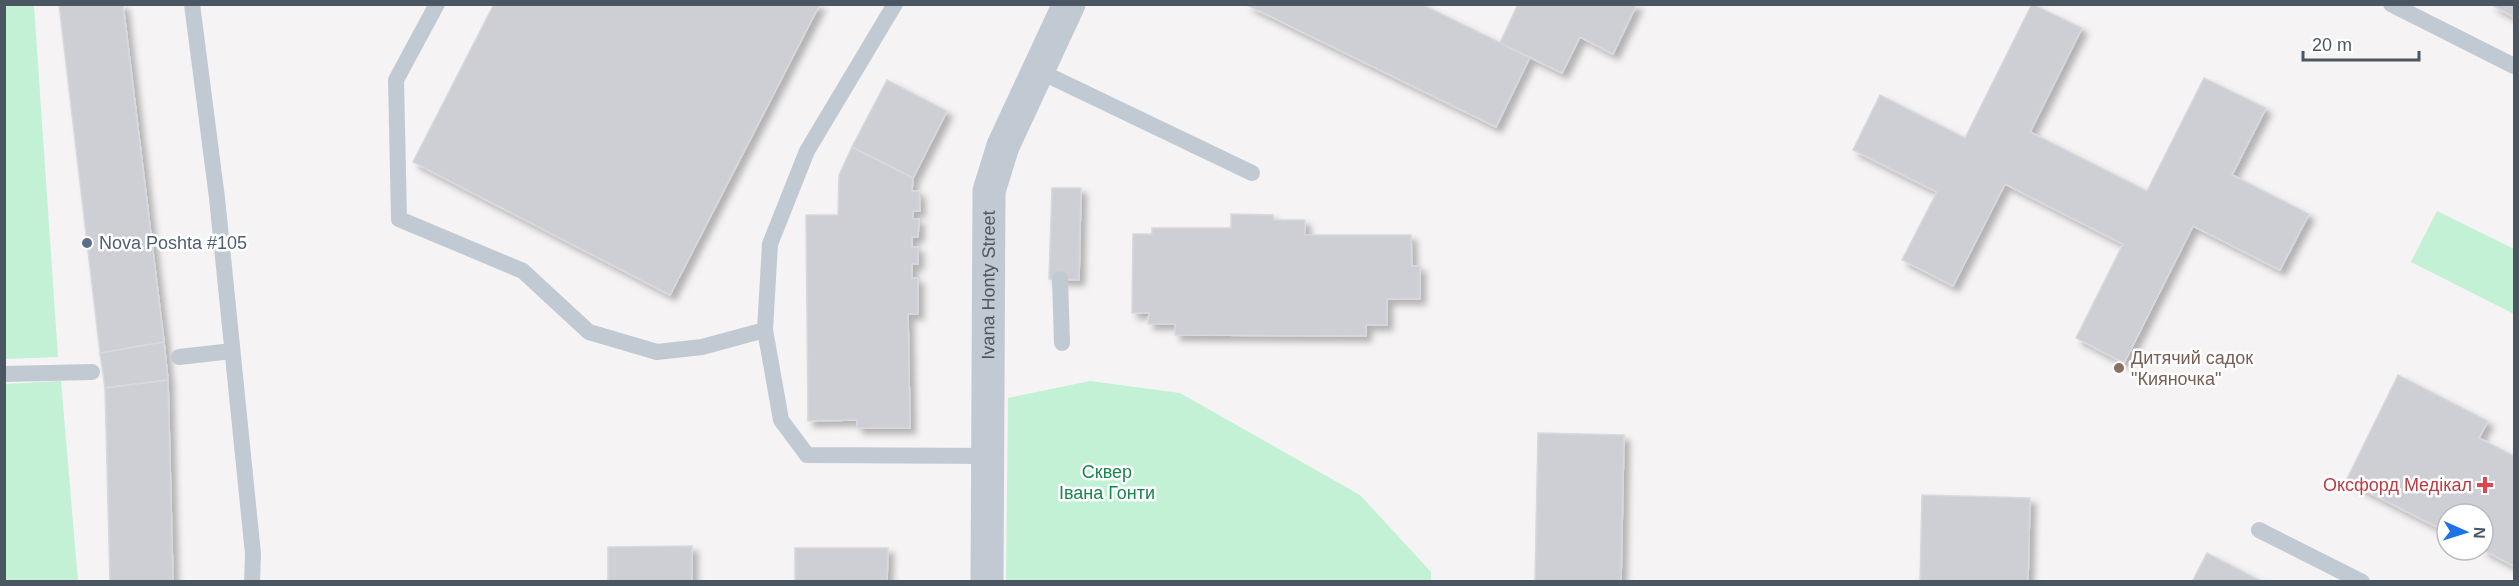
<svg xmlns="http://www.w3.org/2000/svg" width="2519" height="586" viewBox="0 0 2519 586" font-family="Arial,sans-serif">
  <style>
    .green { fill: #c3f1d5 }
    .building { fill: #cdcfd5; stroke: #d7d9de; stroke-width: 1.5; filter: url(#shadow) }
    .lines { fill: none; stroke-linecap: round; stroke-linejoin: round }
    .service { stroke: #c1cad2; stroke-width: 16 }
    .minor { stroke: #c1cad2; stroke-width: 33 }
    .service-dot { fill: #5c6f8a; stroke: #fff; stroke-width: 2 }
    .education-dot { fill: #8d6e63; stroke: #fff; stroke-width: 2 }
    .health-dot { fill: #e0444e; stroke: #fff; stroke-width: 2 }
    .labels { text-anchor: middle; stroke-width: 5; stroke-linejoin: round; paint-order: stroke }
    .service-label { font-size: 18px; fill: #4e5e75; stroke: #fff; text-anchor: start }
    .street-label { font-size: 18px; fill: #4a5661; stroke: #fff }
    .education-label { font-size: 18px; fill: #785e54; stroke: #fff; text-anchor: start }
    .park-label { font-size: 18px; fill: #17864f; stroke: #fff }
    .health-label { font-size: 18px; fill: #be3a42; stroke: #fff; text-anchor: end }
  </style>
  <defs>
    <filter id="shadow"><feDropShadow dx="5.5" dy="5.5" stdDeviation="3" flood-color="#0004"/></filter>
  </defs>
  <rect width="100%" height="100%" fill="#f5f3f3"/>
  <!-- green -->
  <g class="green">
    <polygon points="4,5 34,5 58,357 5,359"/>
    <polygon points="2437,211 2514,249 2514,314 2411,262"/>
    <polygon points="61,381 78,581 5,582 5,384"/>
    <polygon points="1090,381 1180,393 1360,495 1431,572 1431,581 1006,581 1008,398"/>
  </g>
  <!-- building -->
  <g class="building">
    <polygon points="59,4 123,4 164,342 100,353"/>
    <polygon points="494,4 820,4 670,295 413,162"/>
    <polygon points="1245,4 1421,4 1530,57 1496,127"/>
    <polygon points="1518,4 1637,4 1613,54 1580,37 1562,73 1500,43"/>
    <polygon points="2032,4 2082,28 2030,132 2147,191 2204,78 2266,108 2232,175 2309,214 2280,270 2193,226 2124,363 2076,338 2123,244 2005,184 1953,286 1902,260 1937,192 1853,150 1880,95 1965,138"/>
    <polygon points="2490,4 2514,4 2514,17"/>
    <polygon points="887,80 947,111 913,178 852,147"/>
    <polygon points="852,147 913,178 912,191 919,191 920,211 913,211 913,219 919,219 918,237 912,237 912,247 918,247 918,264 912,264 912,278 918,278 918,314 908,314 910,428 857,428 857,420 808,421 806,215 838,215 839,175"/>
    <polygon points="1052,188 1081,188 1079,280 1049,279"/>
    <polygon points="1231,214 1273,215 1274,220 1305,220 1305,235 1411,235 1412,266 1420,266 1420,299 1387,299 1387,325 1366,325 1366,336 1175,335 1175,324 1148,324 1149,313 1132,313 1133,234 1152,234 1152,228 1231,228"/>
    <polygon points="164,342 168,380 105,388 100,353"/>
    <polygon points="2398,375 2488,421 2479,438 2514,456 2514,566 2483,550 2483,514 2447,514 2447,532 2346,481"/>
    <polygon points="168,380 173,582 110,582 105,388"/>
    <polygon points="1538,433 1624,435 1621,582 1535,582"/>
    <polygon points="1922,495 2030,498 2028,582 1920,582"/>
    <polygon points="692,546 692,582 608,582 608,547"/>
    <polygon points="795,548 888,548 887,582 795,582"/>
    <polygon points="2207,553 2263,582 2192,582"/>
  </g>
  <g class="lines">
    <!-- service -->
    <g class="service">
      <polyline points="192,4 217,198 253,554 252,582"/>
      <polyline points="437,4 396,80 399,219 523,271 589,332 657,352 702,347 765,330"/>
      <polyline points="895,4 807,151 770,244 765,330 781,420 807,455 989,456"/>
      <polyline points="2391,4 2514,66"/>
      <polyline points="1037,70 1252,173"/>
      <polyline points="1060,279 1062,343"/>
      <polyline points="179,357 232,351"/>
      <polyline points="4,374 92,372"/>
      <polyline points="2259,530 2362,582"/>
    </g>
    <!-- minor -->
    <path class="minor" id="s1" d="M987,582l2,-391 14,-45 66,-142"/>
  </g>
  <!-- markers -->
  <circle class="service-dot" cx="87" cy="243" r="6"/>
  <circle class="education-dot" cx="2119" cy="368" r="6"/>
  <path class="health-dot" d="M2482 476h6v6h6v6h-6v6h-6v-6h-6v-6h6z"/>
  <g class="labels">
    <!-- service labels -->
    <g class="service-label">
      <text x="99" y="249">Nova Poshta #105</text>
    </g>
    <!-- street labels -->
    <g class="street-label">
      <text dy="6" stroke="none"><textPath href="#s1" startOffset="297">Ivana Honty Street</textPath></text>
    </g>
    <!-- education labels -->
    <g class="education-label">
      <text x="2131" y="364">Дитячий садок<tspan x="2131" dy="21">"Кияночка"</tspan></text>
    </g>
    <!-- park labels -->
    <g class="park-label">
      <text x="1107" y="478">Сквер<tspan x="1107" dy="21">Івана Гонти</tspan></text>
    </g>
    <!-- health labels -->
    <g class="health-label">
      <text x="2472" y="491">Оксфорд Медікал</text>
    </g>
  </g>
  <!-- border -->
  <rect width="2519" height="586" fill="none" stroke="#4a5661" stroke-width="12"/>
  <!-- north arrow -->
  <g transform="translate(2465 532) rotate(93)"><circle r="28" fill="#ffffff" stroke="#b7bbc0" stroke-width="1.5"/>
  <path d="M0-4.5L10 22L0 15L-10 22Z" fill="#1a73e8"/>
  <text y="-9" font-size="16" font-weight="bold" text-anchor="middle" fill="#4a5661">N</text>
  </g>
  <!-- scale -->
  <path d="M2303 51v9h116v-9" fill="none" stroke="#4a5661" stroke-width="3"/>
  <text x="2312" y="51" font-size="18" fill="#4a5661" stroke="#ffffff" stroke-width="4.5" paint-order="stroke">20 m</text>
</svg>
